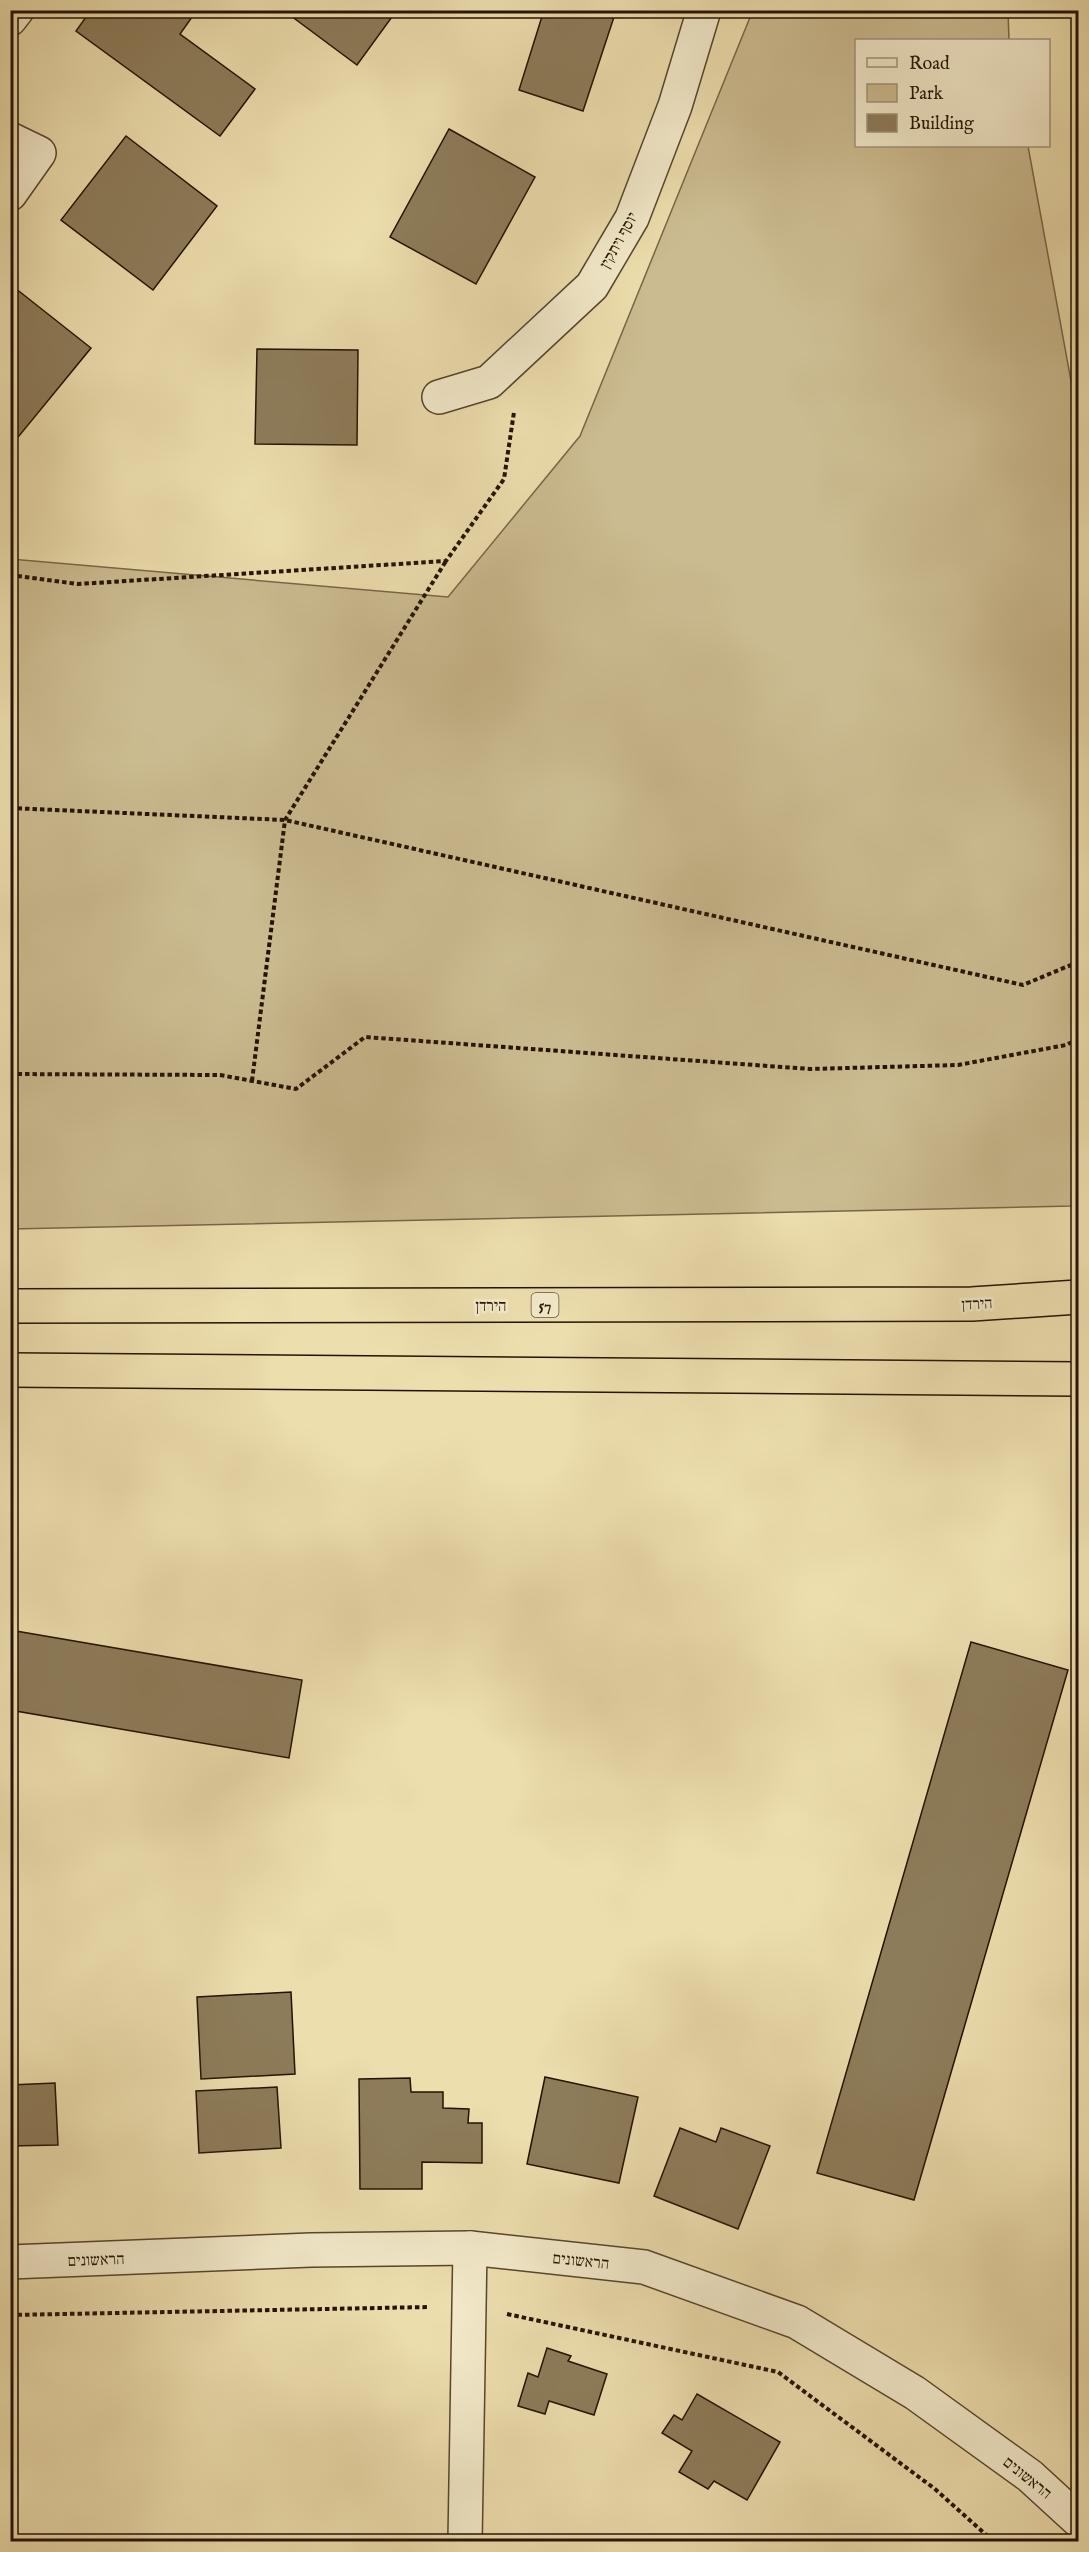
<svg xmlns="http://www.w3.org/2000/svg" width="1089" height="2552" viewBox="0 0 1089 2552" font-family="'IM FELL English','Frank Ruhl Libre',serif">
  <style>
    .green { fill: #cbbb90; stroke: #786648; stroke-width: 1.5 }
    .building { fill: #8d7c5a; stroke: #241200; stroke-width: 1.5 }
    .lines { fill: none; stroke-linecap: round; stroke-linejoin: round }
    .minor-casing { stroke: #56452c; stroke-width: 36 }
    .highway-casing { stroke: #241200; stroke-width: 36 }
    .path { stroke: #241200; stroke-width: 4; stroke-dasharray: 4.5 3; stroke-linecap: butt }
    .minor { stroke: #f3eaca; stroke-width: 33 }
    .highway { stroke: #eddeae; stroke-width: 33 }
    .labels { text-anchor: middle; stroke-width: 5; stroke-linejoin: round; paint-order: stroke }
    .shield { fill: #f3eaca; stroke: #62533d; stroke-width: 1.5 }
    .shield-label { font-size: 15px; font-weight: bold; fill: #241200 }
    .street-label { font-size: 16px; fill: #241200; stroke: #f3eaca }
  </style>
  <rect width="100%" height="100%" fill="#eddeae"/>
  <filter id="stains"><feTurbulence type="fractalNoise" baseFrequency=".00333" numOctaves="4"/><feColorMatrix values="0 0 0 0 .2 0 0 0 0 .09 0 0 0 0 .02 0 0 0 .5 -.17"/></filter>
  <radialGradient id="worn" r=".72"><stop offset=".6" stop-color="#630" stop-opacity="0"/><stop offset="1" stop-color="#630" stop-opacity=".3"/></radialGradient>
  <!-- green -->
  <polygon class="green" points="753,10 1008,11 1009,40 856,40 856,146 1028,146 1078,419 1078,1202 1072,1206 11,1229 11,559 448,597 580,436"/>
  <!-- building -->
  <g class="building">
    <polygon points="91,10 197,10 180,34 255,89 220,136 76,31"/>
    <polygon points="283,10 397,10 357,65"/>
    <polygon points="544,10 593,10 614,17 583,111 519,90"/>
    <polygon points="449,129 535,177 476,284 390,237"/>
    <polygon points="126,136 217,206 153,290 61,220"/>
    <polygon points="15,288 91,348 10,447 10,293"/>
    <polygon points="257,349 358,350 357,445 255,444"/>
    <polygon points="10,1630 302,1680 289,1758 10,1710"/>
    <polygon points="971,1642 1068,1670 914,2200 817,2173"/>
    <polygon points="291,1992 295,2074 201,2079 197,1997"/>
    <polygon points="545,2077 638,2097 619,2183 527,2164"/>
    <polygon points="410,2078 411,2092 443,2092 443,2108 469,2109 468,2123 482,2123 482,2163 422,2162 422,2189 360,2189 359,2079"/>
    <polygon points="55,2083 58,2145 10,2146 10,2085"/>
    <polygon points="277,2087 281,2148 199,2153 196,2091"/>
    <polygon points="680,2128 716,2142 721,2128 770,2146 738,2229 654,2196"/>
    <polygon points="547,2348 571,2356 568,2361 607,2374 594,2415 549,2401 545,2414 518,2406 528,2373 538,2377"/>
    <polygon points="697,2394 780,2442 747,2500 714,2481 708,2489 679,2472 692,2451 662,2433 674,2415 682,2420"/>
  </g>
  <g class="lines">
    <!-- minor casing -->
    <g class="minor-casing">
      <g id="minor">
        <polyline points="10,19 17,10"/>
        <polyline points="10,139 39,153 10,194"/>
        <polyline points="439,397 489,382 592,286 632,218 675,106 704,10"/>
        <polyline points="10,2262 311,2250 470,2248 644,2267 797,2322 915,2393 1030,2476 1078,2520"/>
        <polyline points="465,2542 470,2248"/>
      </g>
    </g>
    <!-- highway casing -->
    <g class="highway-casing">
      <g id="highway">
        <polyline points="10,1306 972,1304 1078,1297"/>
        <polyline points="10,1370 1078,1379"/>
      </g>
    </g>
    <!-- path -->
    <g class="path">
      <polyline points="10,575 78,584 446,561 504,479 514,412"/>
      <polyline points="10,808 285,820 1023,985 1078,962"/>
      <polyline points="10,1074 220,1075 296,1089 365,1037 810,1069 958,1065 1066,1045 1078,1039"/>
      <polyline points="252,1081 285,820 446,561"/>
      <polyline points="507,2314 778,2372 935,2489 994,2542"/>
      <polyline points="10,2315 429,2307"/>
    </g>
    <!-- minor -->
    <use href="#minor" class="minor"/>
    <!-- highway -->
    <use href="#highway" class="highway"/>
  </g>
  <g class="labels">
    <!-- shield labels -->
    <rect class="shield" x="531.5" y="1293" width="27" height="24" rx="4.5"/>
    <g class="shield-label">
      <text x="545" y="1310">57</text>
    </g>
    <!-- street labels -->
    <g class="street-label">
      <text transform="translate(618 240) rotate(-61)" y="6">יוסף ויתקין</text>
      <text transform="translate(977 1303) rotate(-3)" y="6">הירדן</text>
      <text x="491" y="1311">הירדן</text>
      <text transform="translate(96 2259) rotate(-2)" y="6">הראשונים</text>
      <text transform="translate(581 2260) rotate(6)" y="6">הראשונים</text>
      <text transform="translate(1028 2477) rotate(39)" y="6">הראשונים</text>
    </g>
  </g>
  <!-- margin -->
  <rect width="1089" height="2552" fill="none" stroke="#eddeae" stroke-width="36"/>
  <rect x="12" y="12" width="1065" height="2528" fill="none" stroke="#241200" stroke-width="3"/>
  <rect x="18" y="18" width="1053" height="2516" fill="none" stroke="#241200" stroke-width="1.5"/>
  <!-- legend -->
  <rect x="855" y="39" width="195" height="108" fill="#f3eaca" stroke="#a09479" stroke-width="1.5"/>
  <rect x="867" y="58" width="30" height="9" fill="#f3eaca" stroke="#a09479" stroke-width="1.5"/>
  <text x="909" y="69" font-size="18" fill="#241200">Road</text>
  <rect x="867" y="84" width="30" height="18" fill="#cbbb90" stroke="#a09479" stroke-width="1.5"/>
  <text x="909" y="99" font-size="18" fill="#241200">Park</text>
  <rect x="867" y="114" width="30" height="18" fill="#8d7c5a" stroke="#a09479" stroke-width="1.5"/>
  <text x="909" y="129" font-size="18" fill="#241200">Building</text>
  <rect width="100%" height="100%" filter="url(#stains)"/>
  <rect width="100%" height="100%" fill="url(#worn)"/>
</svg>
